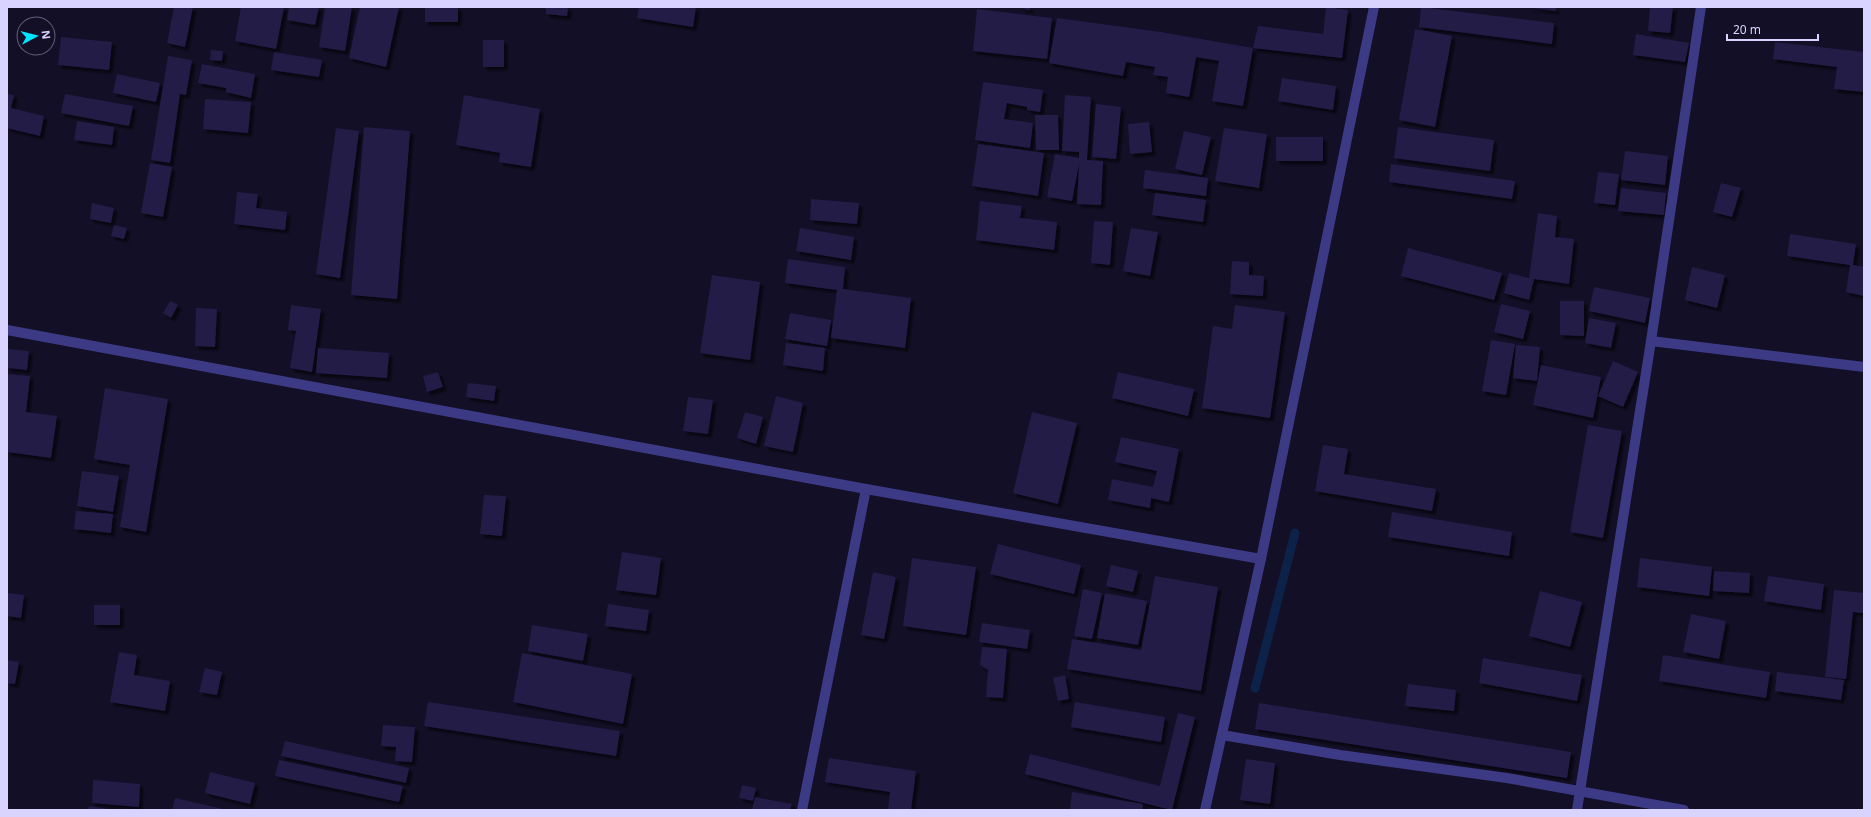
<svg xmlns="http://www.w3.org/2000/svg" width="1871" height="817" viewBox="0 0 1871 817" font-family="'Noto Sans',sans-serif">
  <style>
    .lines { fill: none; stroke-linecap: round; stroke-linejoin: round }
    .stream { stroke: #0c2248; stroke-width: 9 }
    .building { fill: #241b47; filter: url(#shadow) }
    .minor { stroke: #3d3a85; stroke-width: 10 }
  </style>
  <defs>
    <filter id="shadow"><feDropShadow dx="3.5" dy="3.5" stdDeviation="1" flood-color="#0009"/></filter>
  </defs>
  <rect width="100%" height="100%" fill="#130f26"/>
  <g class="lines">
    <!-- stream -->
    <polyline class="stream" points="1255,688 1295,533"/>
  </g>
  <!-- building -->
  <g class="building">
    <polygon points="174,7 193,7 185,47 167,43"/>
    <polygon points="241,7 284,7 276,49 235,41"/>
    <polygon points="289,7 319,7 315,25 287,20"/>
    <polygon points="325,7 352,7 345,51 319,47"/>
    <polygon points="360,7 399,7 386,67 349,58"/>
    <rect x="425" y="7" width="33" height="15"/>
    <polygon points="546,7 568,7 567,16 546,14"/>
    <polygon points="639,7 696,7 693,27 637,18"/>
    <polygon points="1018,7 1030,7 1030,10"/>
    <polygon points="1326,7 1348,10 1342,58 1253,48 1258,26 1323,34"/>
    <polygon points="1421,7 1554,23 1552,44 1419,27"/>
    <polygon points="1526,7 1556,7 1556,11"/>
    <polygon points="1650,7 1673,7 1670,33 1648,31"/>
    <polygon points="977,9 1052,18 1047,59 973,51"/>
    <polygon points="1057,18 1161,32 1253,48 1243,106 1212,101 1219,61 1196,57 1189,97 1166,93 1168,77 1153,75 1155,67 1126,62 1123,76 1049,63"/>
    <polygon points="1415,29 1452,36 1435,127 1399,120"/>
    <polygon points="1636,34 1689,43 1685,62 1633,55"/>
    <polygon points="61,37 112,42 109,70 58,65"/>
    <rect x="483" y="40" width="21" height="27"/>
    <polygon points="1775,42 1864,52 1864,92 1834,89 1837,67 1773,59"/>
    <polygon points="211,50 223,51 222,61 210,60"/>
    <polygon points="274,52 322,60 319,77 271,70"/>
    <polygon points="168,56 192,60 186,95 180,94 170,163 151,160"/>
    <polygon points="202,64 255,74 251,98 226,92 226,88 198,83"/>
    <polygon points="117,74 160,83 156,102 113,93"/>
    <polygon points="1282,78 1336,86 1333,110 1278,101"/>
    <polygon points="983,82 1043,90 1040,112 1027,110 1027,107 1007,103 1004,119 1033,123 1030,148 975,140"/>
    <polygon points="7,94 14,95 11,108 44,116 40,136 7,128"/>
    <polygon points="65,94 133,106 129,126 61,113"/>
    <polygon points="464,95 540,109 531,167 499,162 500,153 456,145"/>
    <polygon points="1065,95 1091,97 1087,160 1103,161 1101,205 1077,204 1079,164 1072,201 1047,197 1055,154 1079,158 1079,152 1062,151"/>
    <polygon points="205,99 251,102 248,133 203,129"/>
    <polygon points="1096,104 1121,107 1116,159 1092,157"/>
    <polygon points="1035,115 1058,115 1059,150 1036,150"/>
    <polygon points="77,121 114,127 112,145 74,140"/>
    <polygon points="1149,122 1152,152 1130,154 1128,124"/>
    <polygon points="364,127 410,131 397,299 351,295"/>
    <polygon points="1398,127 1494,140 1490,171 1394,158"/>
    <polygon points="336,128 359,131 340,278 316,274"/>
    <polygon points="1224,128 1267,134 1259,188 1215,181"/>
    <polygon points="1184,131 1211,137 1202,175 1175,169"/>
    <rect x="1276" y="137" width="47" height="24"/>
    <polygon points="978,144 1044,153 1038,196 972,186"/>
    <polygon points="1625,151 1668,156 1665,185 1621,180"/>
    <polygon points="150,163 172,167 163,217 141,213"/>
    <polygon points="1391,164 1515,181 1512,199 1389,182"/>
    <polygon points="1145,170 1208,178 1206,196 1143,188"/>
    <polygon points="1598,172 1619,174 1615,205 1594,203"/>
    <polygon points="1721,183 1741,188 1732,217 1713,212"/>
    <polygon points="1621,188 1666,193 1664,215 1618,211"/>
    <polygon points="237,192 258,194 256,208 287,212 285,230 234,224"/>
    <polygon points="1155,193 1206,200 1203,222 1152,215"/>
    <polygon points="811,199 859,203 857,224 810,220"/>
    <polygon points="980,201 1022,206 1020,218 1057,222 1054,250 976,240"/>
    <polygon points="92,203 114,208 111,223 90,219"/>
    <polygon points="1538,213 1557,216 1555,237 1574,239 1569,284 1534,279 1529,300 1504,293 1509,273 1529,278"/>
    <polygon points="1094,221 1113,222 1110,265 1091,263"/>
    <polygon points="114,225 127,228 124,239 111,236"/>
    <polygon points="800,228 854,237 851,260 796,251"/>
    <polygon points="1131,228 1158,232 1150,276 1123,271"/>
    <polygon points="1790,234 1856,244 1853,265 1864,267 1864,296 1846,292 1850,265 1787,256"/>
    <polygon points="1408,248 1502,273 1494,300 1401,276"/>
    <polygon points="788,259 845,267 843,289 911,298 905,348 831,338 837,290 785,283"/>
    <polygon points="1232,261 1249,262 1249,275 1264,276 1263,296 1230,294"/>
    <polygon points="1692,267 1725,275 1717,308 1685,300"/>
    <polygon points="712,275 760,282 750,360 700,353"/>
    <polygon points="1594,287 1650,298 1645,323 1589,311"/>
    <polygon points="170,301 178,305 171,318 163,313"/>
    <polygon points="1560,301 1584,301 1584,336 1560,335"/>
    <polygon points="1501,304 1530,311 1523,339 1494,332"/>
    <polygon points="291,305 321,309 312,372 290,368 296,331 288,330"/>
    <polygon points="1235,305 1285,312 1270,418 1202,408 1213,326 1232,329"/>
    <polygon points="196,308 217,309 215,347 195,346"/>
    <polygon points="790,313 831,320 827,346 785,339"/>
    <polygon points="1589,318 1616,323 1611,348 1585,343"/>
    <polygon points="1491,340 1515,344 1506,395 1482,391"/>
    <polygon points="786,343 825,348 823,371 783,365"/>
    <polygon points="1516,345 1540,347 1537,381 1513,378"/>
    <polygon points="318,348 389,353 387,378 316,373"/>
    <polygon points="8,349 29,351 27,370 7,368"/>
    <polygon points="1613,361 1638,372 1623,407 1598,396"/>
    <polygon points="1541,365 1601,377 1593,418 1533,405"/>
    <polygon points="438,372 443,387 427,392 423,376"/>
    <polygon points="1118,372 1194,389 1188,416 1112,398"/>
    <polygon points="7,374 30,376 26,412 57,416 51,458 7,452"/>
    <polygon points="468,383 496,386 494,401 466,397"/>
    <polygon points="105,388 168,399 146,532 120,527 130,465 94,459"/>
    <polygon points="776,396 803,403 793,452 764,446"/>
    <polygon points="688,397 713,400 708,434 683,431"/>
    <polygon points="745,412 763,417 756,444 737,438"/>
    <polygon points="1032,412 1077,423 1058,504 1013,493"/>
    <polygon points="1588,425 1622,431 1603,538 1570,532"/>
    <polygon points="1121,437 1179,449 1169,502 1151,498 1150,508 1108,500 1112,479 1153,487 1157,471 1115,462"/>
    <polygon points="1323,445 1348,449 1344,474 1436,489 1432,511 1315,491"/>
    <polygon points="82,471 119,476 113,512 77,506"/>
    <polygon points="484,495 506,496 502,536 480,534"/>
    <polygon points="76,511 113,514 111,533 74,529"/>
    <polygon points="1392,512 1512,532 1509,556 1388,537"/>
    <polygon points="998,544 1081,565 1074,594 990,574"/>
    <polygon points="622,552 661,558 656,595 616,590"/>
    <polygon points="912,558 976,567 966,635 903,626"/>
    <polygon points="1640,558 1712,567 1709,596 1637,587"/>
    <polygon points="1111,565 1138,571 1133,592 1106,586"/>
    <polygon points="1714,571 1750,573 1749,593 1713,591"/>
    <polygon points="873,572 896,577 884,639 861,635"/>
    <polygon points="1155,576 1218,587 1201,691 1067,669 1072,639 1141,650"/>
    <polygon points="1768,576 1824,584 1821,610 1764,601"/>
    <polygon points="1083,589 1102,593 1092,639 1074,636"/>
    <polygon points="1834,590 1864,593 1864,613 1853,612 1846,679 1825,677"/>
    <polygon points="1540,591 1582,602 1570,647 1529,636"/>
    <polygon points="7,593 24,595 21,618 7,616"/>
    <polygon points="1105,593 1147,601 1138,645 1097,638"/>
    <polygon points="608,604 649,610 646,631 605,626"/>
    <rect x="94" y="605" width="26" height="20"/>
    <polygon points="1691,614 1726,621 1719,659 1683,652"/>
    <polygon points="982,623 1030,630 1027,649 979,642"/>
    <polygon points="532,625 588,634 583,661 528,651"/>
    <polygon points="982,647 1007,649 1003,698 986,697 988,670 980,665"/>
    <polygon points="119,652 137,655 134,675 170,681 165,711 110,702"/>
    <polygon points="522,653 632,674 623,724 513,702"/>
    <polygon points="1663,655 1770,672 1766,698 1659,681"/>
    <polygon points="1483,658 1582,675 1577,701 1479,683"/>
    <polygon points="7,660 19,662 15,684 7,683"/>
    <polygon points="205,668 222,672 217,695 199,692"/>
    <polygon points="1777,672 1844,680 1841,700 1775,691"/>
    <polygon points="1065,675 1069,699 1058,701 1053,678"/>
    <polygon points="1408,684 1456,690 1454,711 1405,706"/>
    <polygon points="428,702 620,731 616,756 424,726"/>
    <polygon points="1075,702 1165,717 1161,742 1071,727"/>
    <polygon points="1259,703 1571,752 1567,778 1255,729"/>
    <polygon points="1178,713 1195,717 1172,810 1025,774 1030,754 1160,786"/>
    <polygon points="383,725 415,727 412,762 395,761 396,747 381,746"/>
    <polygon points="285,741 409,768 406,783 281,756"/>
    <polygon points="829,758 916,771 911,810 888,810 890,792 825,782"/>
    <polygon points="1246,759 1275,763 1270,804 1240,800"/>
    <polygon points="279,760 403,786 399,802 275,776"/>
    <polygon points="210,772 255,783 250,804 205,793"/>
    <polygon points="93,780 140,784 139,807 92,803"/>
    <polygon points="742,785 756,788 753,801 739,798"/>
    <polygon points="1072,792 1143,804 1142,810 1070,810"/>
    <polygon points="755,797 792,804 790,810 752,810"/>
    <polygon points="175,798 223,809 223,810 172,810"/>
    <polygon points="89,806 108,809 108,810 88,810"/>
  </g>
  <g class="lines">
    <!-- minor -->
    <g class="minor">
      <polyline points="7,330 866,489 1261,559"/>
      <polyline points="1651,341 1864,367"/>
      <polyline points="1222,735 1340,755 1507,778 1684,810"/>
      <polyline points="802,810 866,489"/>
      <polyline points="1205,810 1261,559 1374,7"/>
      <polyline points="1577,810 1651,341 1701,7"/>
    </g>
  </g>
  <!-- border -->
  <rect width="1871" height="817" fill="none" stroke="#d9d4ff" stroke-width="16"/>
  <!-- north arrow -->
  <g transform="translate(36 36) rotate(83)"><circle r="19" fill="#130f26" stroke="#625e7d"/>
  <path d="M0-3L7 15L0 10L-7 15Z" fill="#00e5ff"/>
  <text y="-6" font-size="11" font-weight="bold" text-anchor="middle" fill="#d9d4ff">N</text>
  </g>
  <!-- scale -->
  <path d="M1727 34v6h91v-6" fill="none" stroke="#d9d4ff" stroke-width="2"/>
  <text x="1733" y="34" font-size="12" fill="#d9d4ff" stroke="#130f26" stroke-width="3" paint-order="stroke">20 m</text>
</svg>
